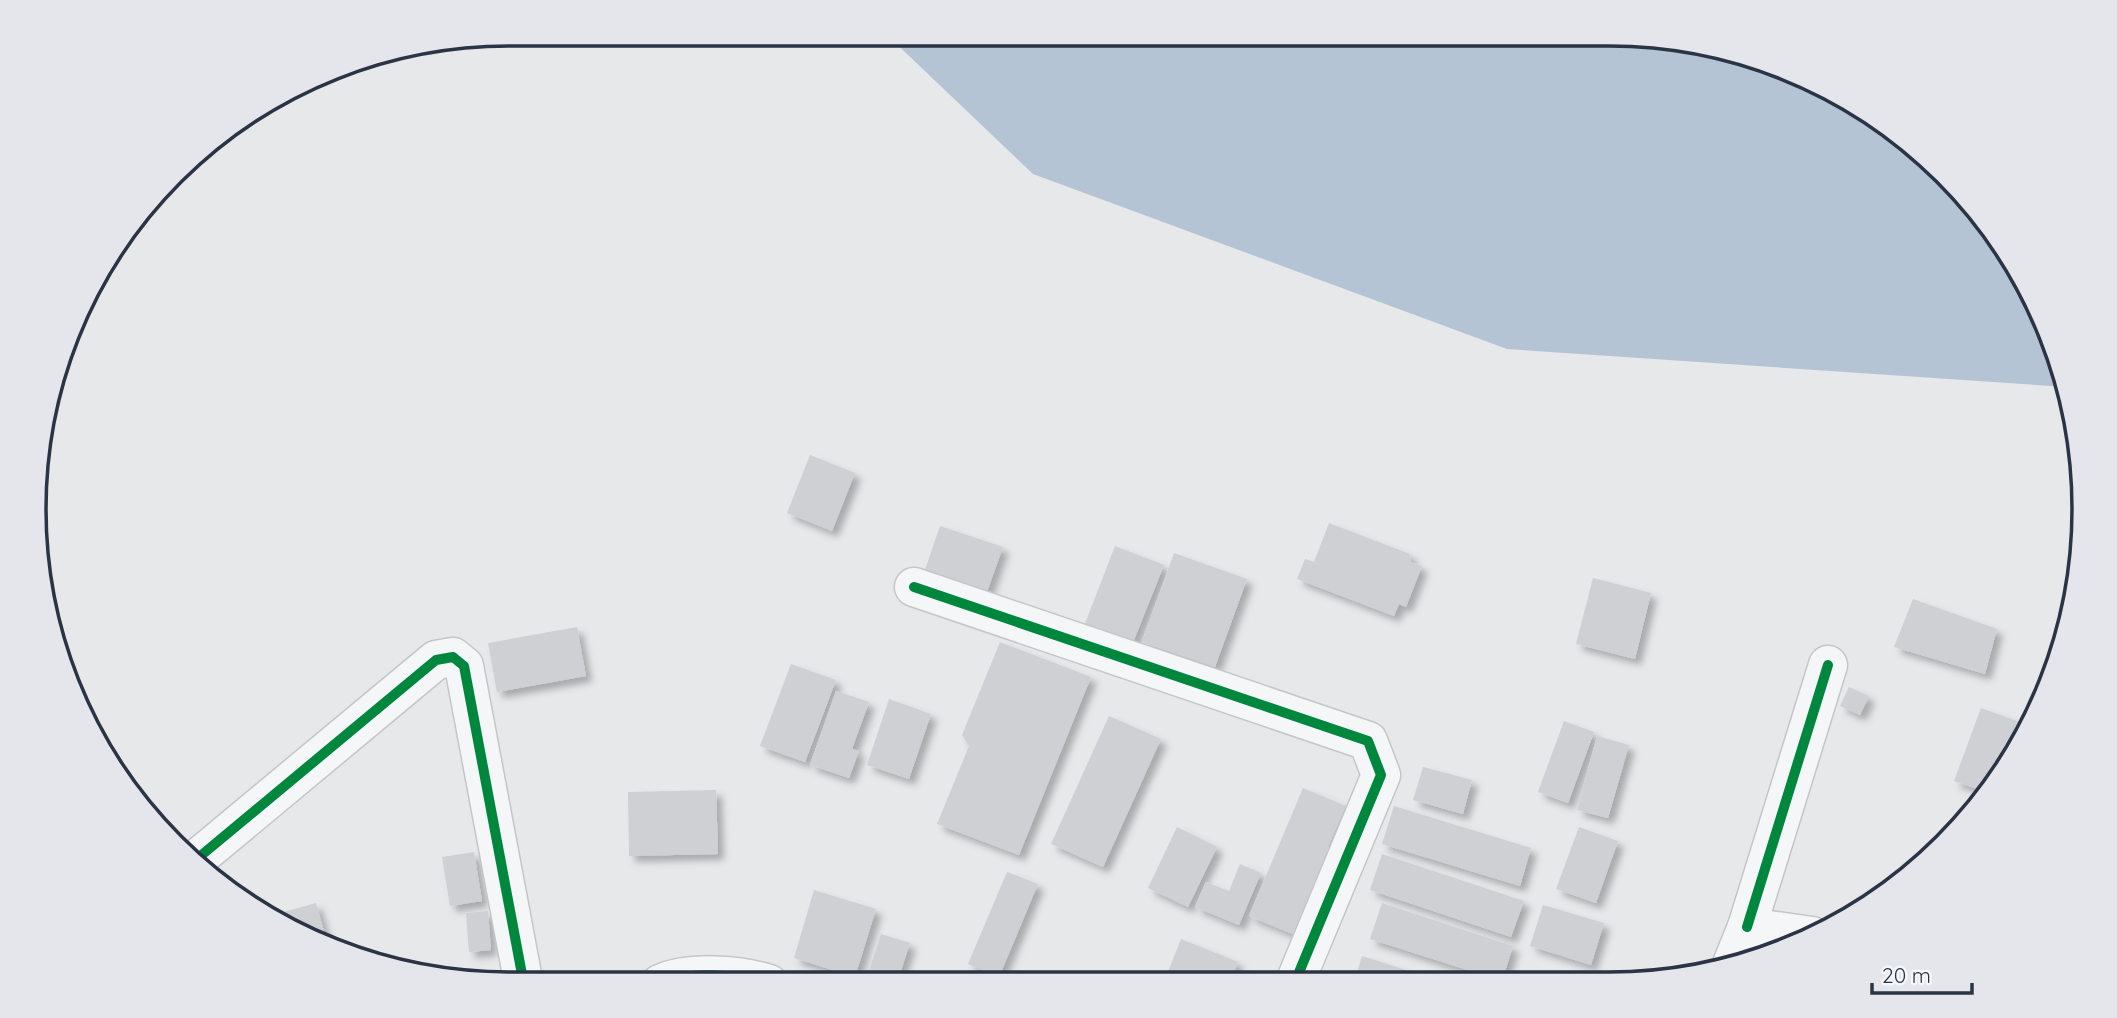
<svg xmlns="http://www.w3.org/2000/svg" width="2117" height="1018" viewBox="0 0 2117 1018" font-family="Quicksand,sans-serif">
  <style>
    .water { fill: #b4c4d5 }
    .building { fill: #ced0d3; filter: url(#shadow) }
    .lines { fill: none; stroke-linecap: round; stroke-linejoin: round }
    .minor-casing { stroke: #c4c6c8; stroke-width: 41 }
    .minor { stroke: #f5f6f7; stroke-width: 38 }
    .cycleway-casing { stroke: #f4f6f9; stroke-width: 15 }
    .cycleway { stroke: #00873e; stroke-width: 10 }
    .rim { fill: none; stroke: #2b3445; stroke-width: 3.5 }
  </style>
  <defs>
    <filter id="shadow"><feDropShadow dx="6" dy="6" stdDeviation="3.5" flood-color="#0004"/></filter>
  </defs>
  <rect width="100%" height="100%" fill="#e6e8ea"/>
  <!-- water -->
  <polygon class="water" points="885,33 1608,33 1701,42 1790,70 1873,114 1945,173 2004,245 2048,327 2066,387 1507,349 1033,174"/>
  <!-- building -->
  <g class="building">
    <polygon points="810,455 855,473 832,531 787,513"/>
    <polygon points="1329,523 1410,554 1411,562 1422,566 1406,607 1399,604 1394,616 1297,579 1305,559 1314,562"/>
    <polygon points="940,526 1003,547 987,592 925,570"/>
    <polygon points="1115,546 1164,565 1132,645 1084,626"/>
    <polygon points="1174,553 1247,579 1215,667 1142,642"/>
    <polygon points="1593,578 1651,593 1635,659 1576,644"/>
    <polygon points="1913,599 1997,629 1985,674 1894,647"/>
    <polygon points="577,627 586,676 497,692 488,643"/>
    <polygon points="1000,642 1091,677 1019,855 937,824 969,746 962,735"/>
    <polygon points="791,664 836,680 805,762 760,746"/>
    <polygon points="1849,687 1869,696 1860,715 1840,706"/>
    <polygon points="836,691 869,702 852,749 859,751 849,778 810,765"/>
    <polygon points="889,699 931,714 909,779 867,765"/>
    <polygon points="1981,708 2028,725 1989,793 1954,781"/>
    <polygon points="1109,716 1161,739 1103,867 1051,844"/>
    <polygon points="1564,721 1594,732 1568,803 1538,792"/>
    <polygon points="1597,736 1629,745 1608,818 1577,810"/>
    <polygon points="1423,767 1472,780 1463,814 1413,800"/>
    <polygon points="1303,788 1346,806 1328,847 1338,852 1300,937 1249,916"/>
    <polygon points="716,790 718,854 629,856 628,792"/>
    <polygon points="1394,806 1531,848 1520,886 1382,844"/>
    <polygon points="1957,811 1969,815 1949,835"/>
    <polygon points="1177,827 1217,847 1188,907 1148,888"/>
    <polygon points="1579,827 1618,841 1596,903 1556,889"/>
    <polygon points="474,852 482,901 450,906 442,857"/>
    <polygon points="1382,854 1524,901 1511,937 1370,890"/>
    <polygon points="1240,864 1261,873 1239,925 1195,907 1206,882 1229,891"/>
    <polygon points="1007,872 1038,884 999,977 968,964"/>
    <polygon points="814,890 876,909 855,977 794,958"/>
    <polygon points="316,903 329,949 273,915"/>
    <polygon points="1382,903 1513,946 1502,981 1370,939"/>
    <polygon points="1543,905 1604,923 1591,965 1530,946"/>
    <polygon points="488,911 491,950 469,952 466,913"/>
    <polygon points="881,934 910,943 897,983 865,983"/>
    <polygon points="1181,939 1238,962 1230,982 1164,982"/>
    <polygon points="1362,956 1406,970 1402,982 1354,982"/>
    <polygon points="1411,971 1448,981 1408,982"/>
  </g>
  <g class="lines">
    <!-- minor casing -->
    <g class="minor-casing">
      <g id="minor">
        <polyline points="914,587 1368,741 1381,775 1295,982"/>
        <polyline points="192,863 436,660 453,657 464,666 524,985"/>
        <polyline points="1747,927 1828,665"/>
        <polyline points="1732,964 1747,927 1812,936"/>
        <path d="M660,984c28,-13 79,-10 109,0"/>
      </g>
    </g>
    <!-- minor -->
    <use href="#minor" class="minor"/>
    <!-- cycleway casing -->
    <g class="cycleway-casing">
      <g id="cycleway">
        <polyline points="914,587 1368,741 1381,775 1295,982"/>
        <polyline points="192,863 436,660 453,657 464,666 524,985"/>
        <polyline points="1747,927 1828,665"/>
        <path d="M660,984c28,-13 79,-10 109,0"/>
      </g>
    </g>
    <!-- cycleway -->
    <use href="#cycleway" class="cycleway"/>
  </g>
  <!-- crop -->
  <path d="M0 0H2117V1018H0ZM509 46H1609A463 463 0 0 1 2072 509V509A463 463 0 0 1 1609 972H509A463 463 0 0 1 46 509V509A463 463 0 0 1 509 46Z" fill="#e4e6eb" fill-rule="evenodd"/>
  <path class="rim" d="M509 46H1609A463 463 0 0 1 2072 509V509A463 463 0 0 1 1609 972H509A463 463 0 0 1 46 509V509A463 463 0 0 1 509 46Z"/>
  <!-- scale -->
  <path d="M1872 983v10h100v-10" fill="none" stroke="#2b3445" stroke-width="3.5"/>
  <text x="1882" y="983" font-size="21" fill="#2b3445" stroke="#f4f6f9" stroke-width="5" paint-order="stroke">20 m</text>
</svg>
